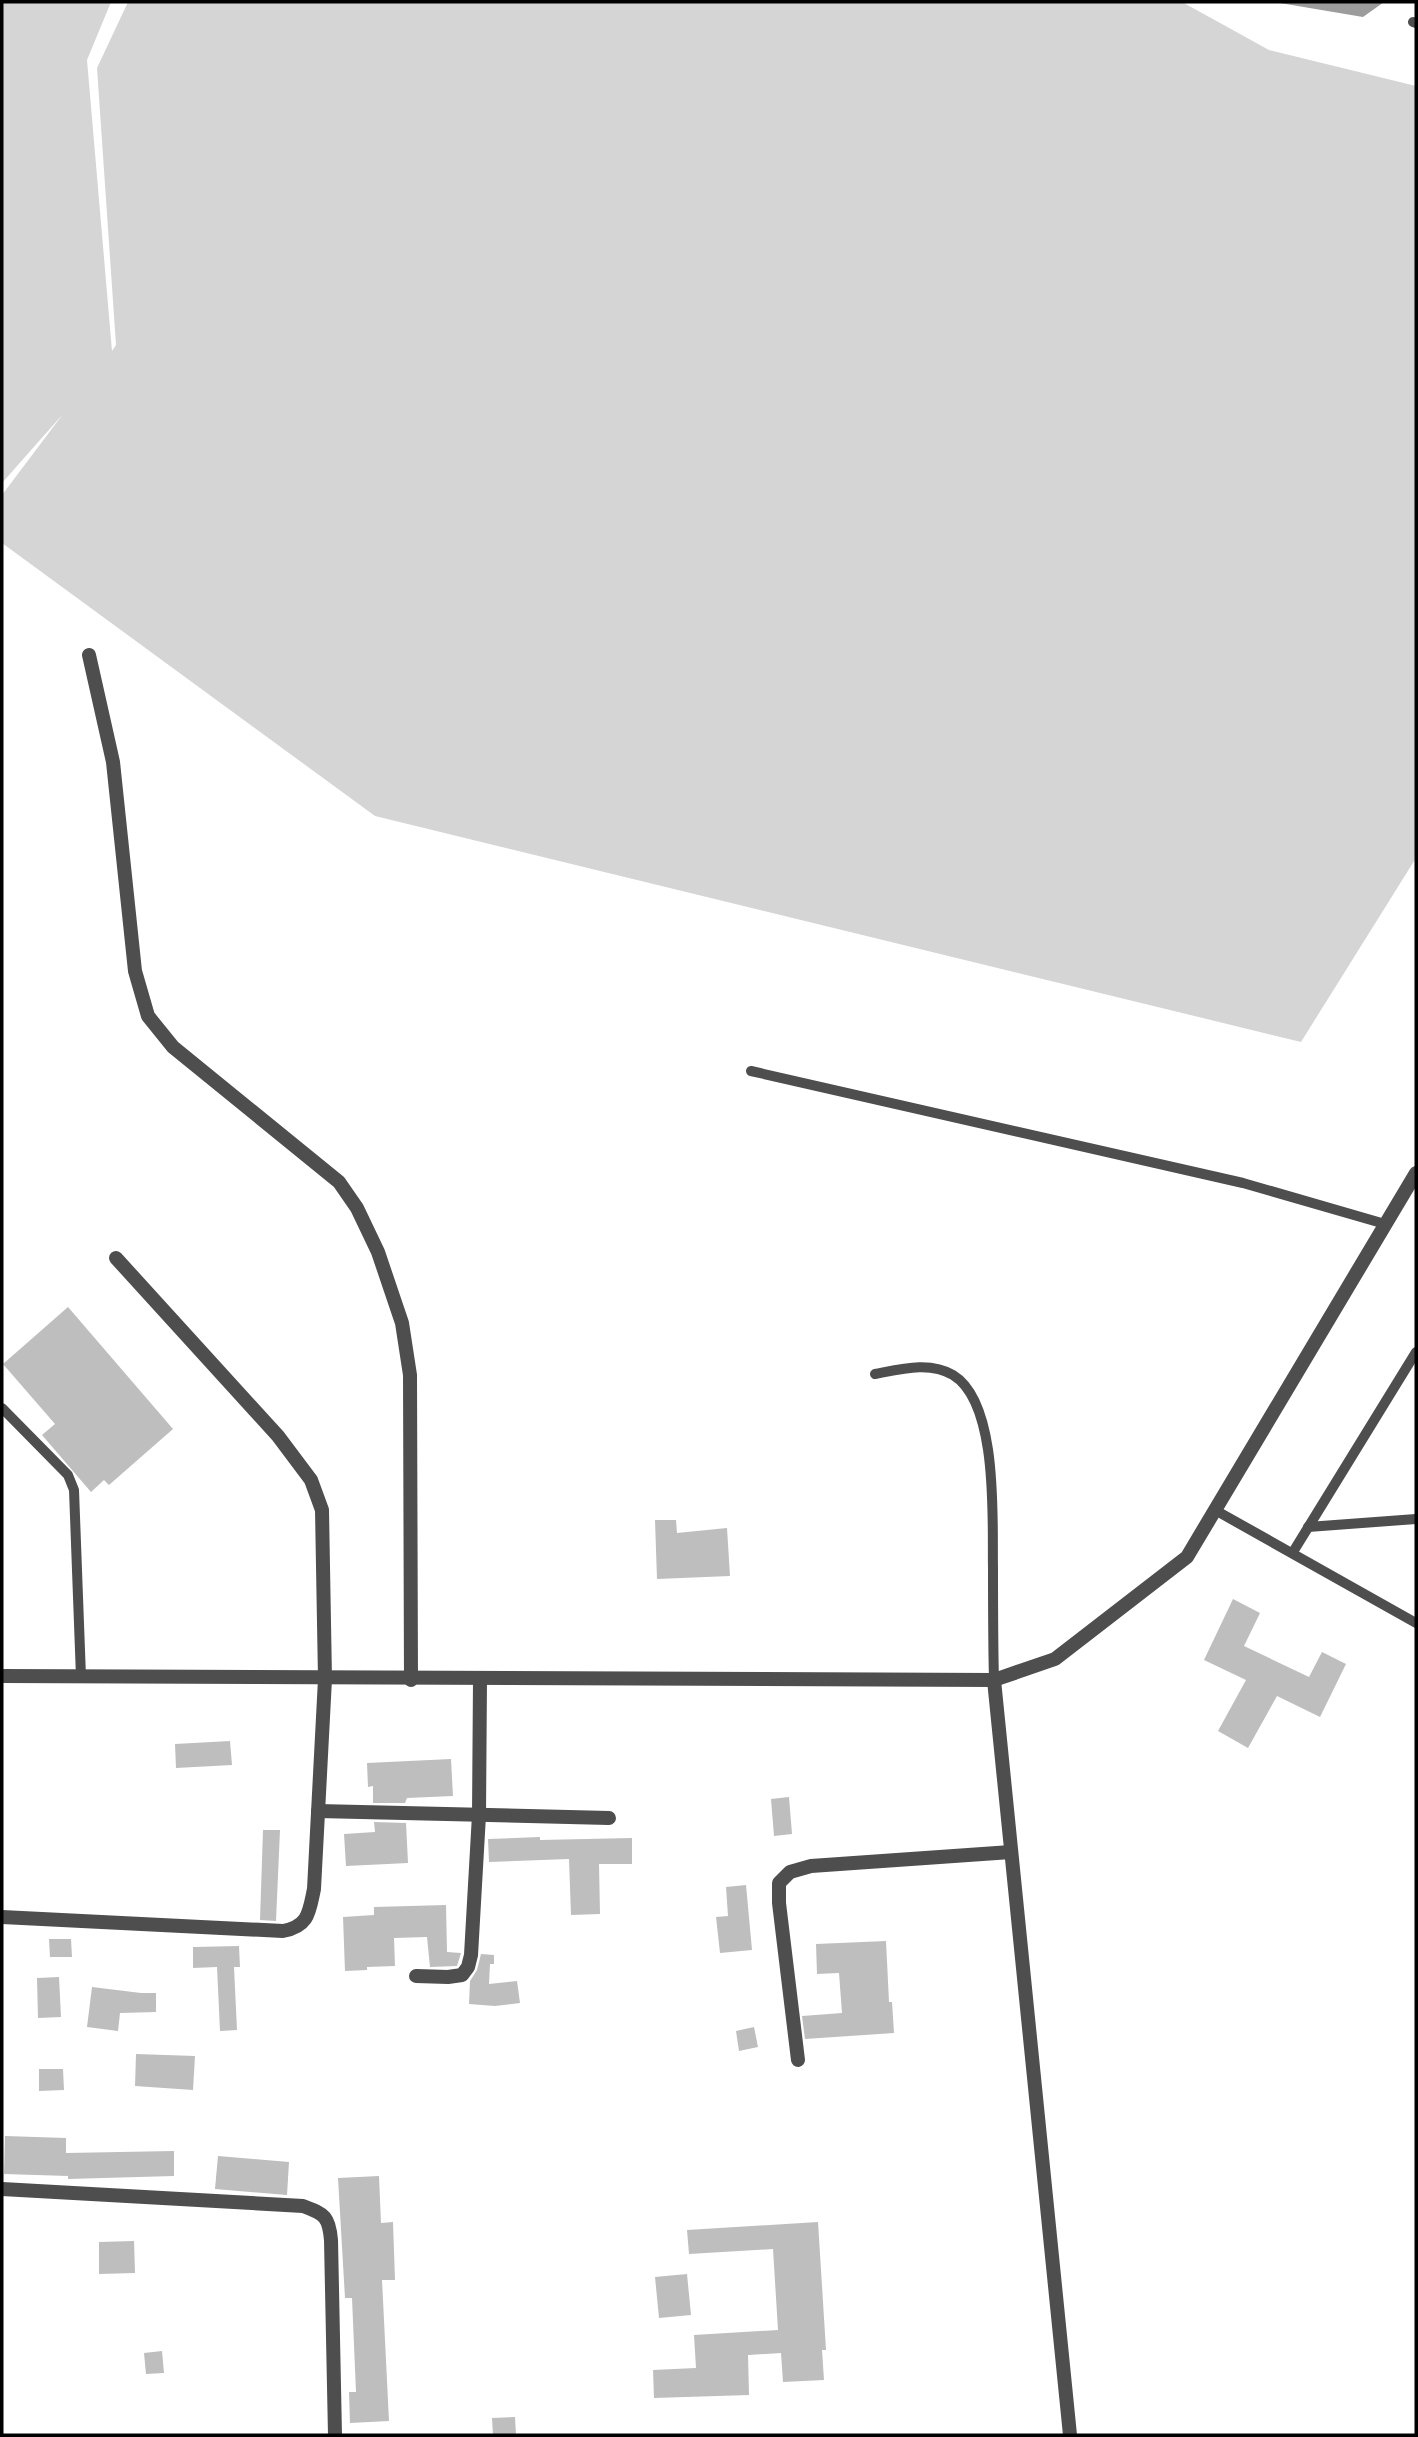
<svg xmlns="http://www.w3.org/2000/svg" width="1418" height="2437" viewBox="0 0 1418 2437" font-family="Figtree,sans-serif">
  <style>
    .green { fill: #d5d5d5 }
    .water { fill: #9c9c9c }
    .building { fill: #bebebe }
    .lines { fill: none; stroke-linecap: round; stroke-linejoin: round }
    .service { stroke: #4e4e4e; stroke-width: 10 }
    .minor { stroke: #4e4e4e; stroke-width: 14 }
    .tertiary { stroke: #4e4e4e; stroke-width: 14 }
  </style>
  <rect width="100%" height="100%" fill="#fff"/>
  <!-- green -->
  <polygon class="green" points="2,2 111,2 87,60 112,351 116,345 97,68 128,2 1182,2 1269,50 1416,86 1416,858 1301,1042 375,816 2,543 2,495 63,414 2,483"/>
  <!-- water -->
  <polygon class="water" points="1274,2 1384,2 1363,17"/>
  <!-- building -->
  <g class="building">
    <polygon points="68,1307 173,1429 109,1485 104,1480 91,1492 42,1435 55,1424 3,1364"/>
    <polygon points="655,1520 676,1520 677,1533 727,1528 730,1576 657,1579"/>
    <polygon points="1233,1599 1260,1613 1244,1646 1309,1677 1322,1652 1346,1664 1320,1717 1277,1696 1248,1748 1218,1731 1246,1680 1204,1660"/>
    <polygon points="230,1741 232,1765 176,1768 175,1744"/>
    <polygon points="451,1759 453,1796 407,1798 405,1803 373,1803 373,1786 368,1787 367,1763"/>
    <polygon points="789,1797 792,1834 774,1836 771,1799"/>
    <polygon points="374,1822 406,1823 408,1863 346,1866 344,1834 375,1832"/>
    <polygon points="263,1830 280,1830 276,1921 260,1920"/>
    <polygon points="540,1837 540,1840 632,1838 632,1864 599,1864 600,1914 571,1915 569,1859 489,1862 488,1839"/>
    <polygon points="746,1885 752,1950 720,1953 716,1917 728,1916 726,1887"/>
    <polygon points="446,1905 447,1952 461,1953 457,1966 430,1967 427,1937 394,1938 395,1966 367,1967 367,1970 345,1971 343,1917 374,1915 374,1907"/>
    <polygon points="49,1939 71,1939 72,1957 50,1957"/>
    <polygon points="886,1941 889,2002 892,2002 894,2033 805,2039 802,2016 842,2013 839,1973 817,1974 816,1944"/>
    <polygon points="239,1946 240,1967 234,1967 237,2030 220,2031 217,1967 193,1968 193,1947"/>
    <polygon points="481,1954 494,1955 494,1964 490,1964 489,1984 517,1981 520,2003 495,2006 469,2004 470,1981 477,1970"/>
    <polygon points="59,1977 61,2017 38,2018 37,1978"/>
    <polygon points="92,1987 141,1993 156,1993 156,2012 120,2013 118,2031 87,2027"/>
    <polygon points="754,2027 758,2047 739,2051 736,2031"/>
    <polygon points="136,2054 195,2056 193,2090 135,2086"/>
    <polygon points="39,2069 63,2069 64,2090 39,2091"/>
    <polygon points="5,2136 66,2138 66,2153 174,2151 174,2176 68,2179 68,2176 4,2174"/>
    <polygon points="218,2156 289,2162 287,2195 215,2189"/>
    <polygon points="379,2176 381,2223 393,2222 395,2280 382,2280 389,2421 350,2423 349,2392 356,2392 352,2298 345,2298 338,2178"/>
    <polygon points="818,2222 826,2350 822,2350 824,2380 783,2382 781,2353 748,2355 749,2395 654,2398 653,2370 696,2368 694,2335 778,2330 773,2249 689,2254 687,2230"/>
    <polygon points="134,2241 135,2273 99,2274 99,2242"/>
    <polygon points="687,2274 691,2315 659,2318 655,2277"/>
    <polygon points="162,2351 164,2373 146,2374 144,2353"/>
    <polygon points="515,2417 516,2435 493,2435 492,2418"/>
  </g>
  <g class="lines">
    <!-- service -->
    <g class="service">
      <polyline points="1413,22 1416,23"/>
      <polyline points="751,1071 1243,1183 1385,1224"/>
      <path d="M875,1374c26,-5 55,-13 78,1 46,28 39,146 40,193 0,38 0,75 1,112"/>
      <polyline points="2,1408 68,1475 74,1490 81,1677"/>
      <polyline points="1215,1510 1416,1623"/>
      <polyline points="1308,1527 1416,1519"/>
      <polyline points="1293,1552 1416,1352"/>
    </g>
    <!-- minor -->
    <g class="minor">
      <polyline points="89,655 113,762 135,971 148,1016 173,1047 339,1182 357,1208 378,1252 402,1323 410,1375 411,1680"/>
      <polyline points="318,1811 609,1818"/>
      <path d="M2,1917l281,14c26,-5 26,-19 31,-42l11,-210 -3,-169 -11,-30 -33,-44 -162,-178"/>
      <polyline points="416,1976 448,1977 462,1975 468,1967 471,1955 479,1815 480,1680"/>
      <polyline points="798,2060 779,1903 779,1883 790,1872 811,1866 1011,1852"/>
      <path d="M2,2189l301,17c22,8 26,11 28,34l4,195"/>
    </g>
    <!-- tertiary -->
    <g class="tertiary">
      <polyline points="2,1676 994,1680 1055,1659 1187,1557 1416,1173"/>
      <polyline points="994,1680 1070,2435"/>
    </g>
  </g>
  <!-- border -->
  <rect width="1418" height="2437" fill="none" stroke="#000000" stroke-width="7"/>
</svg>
